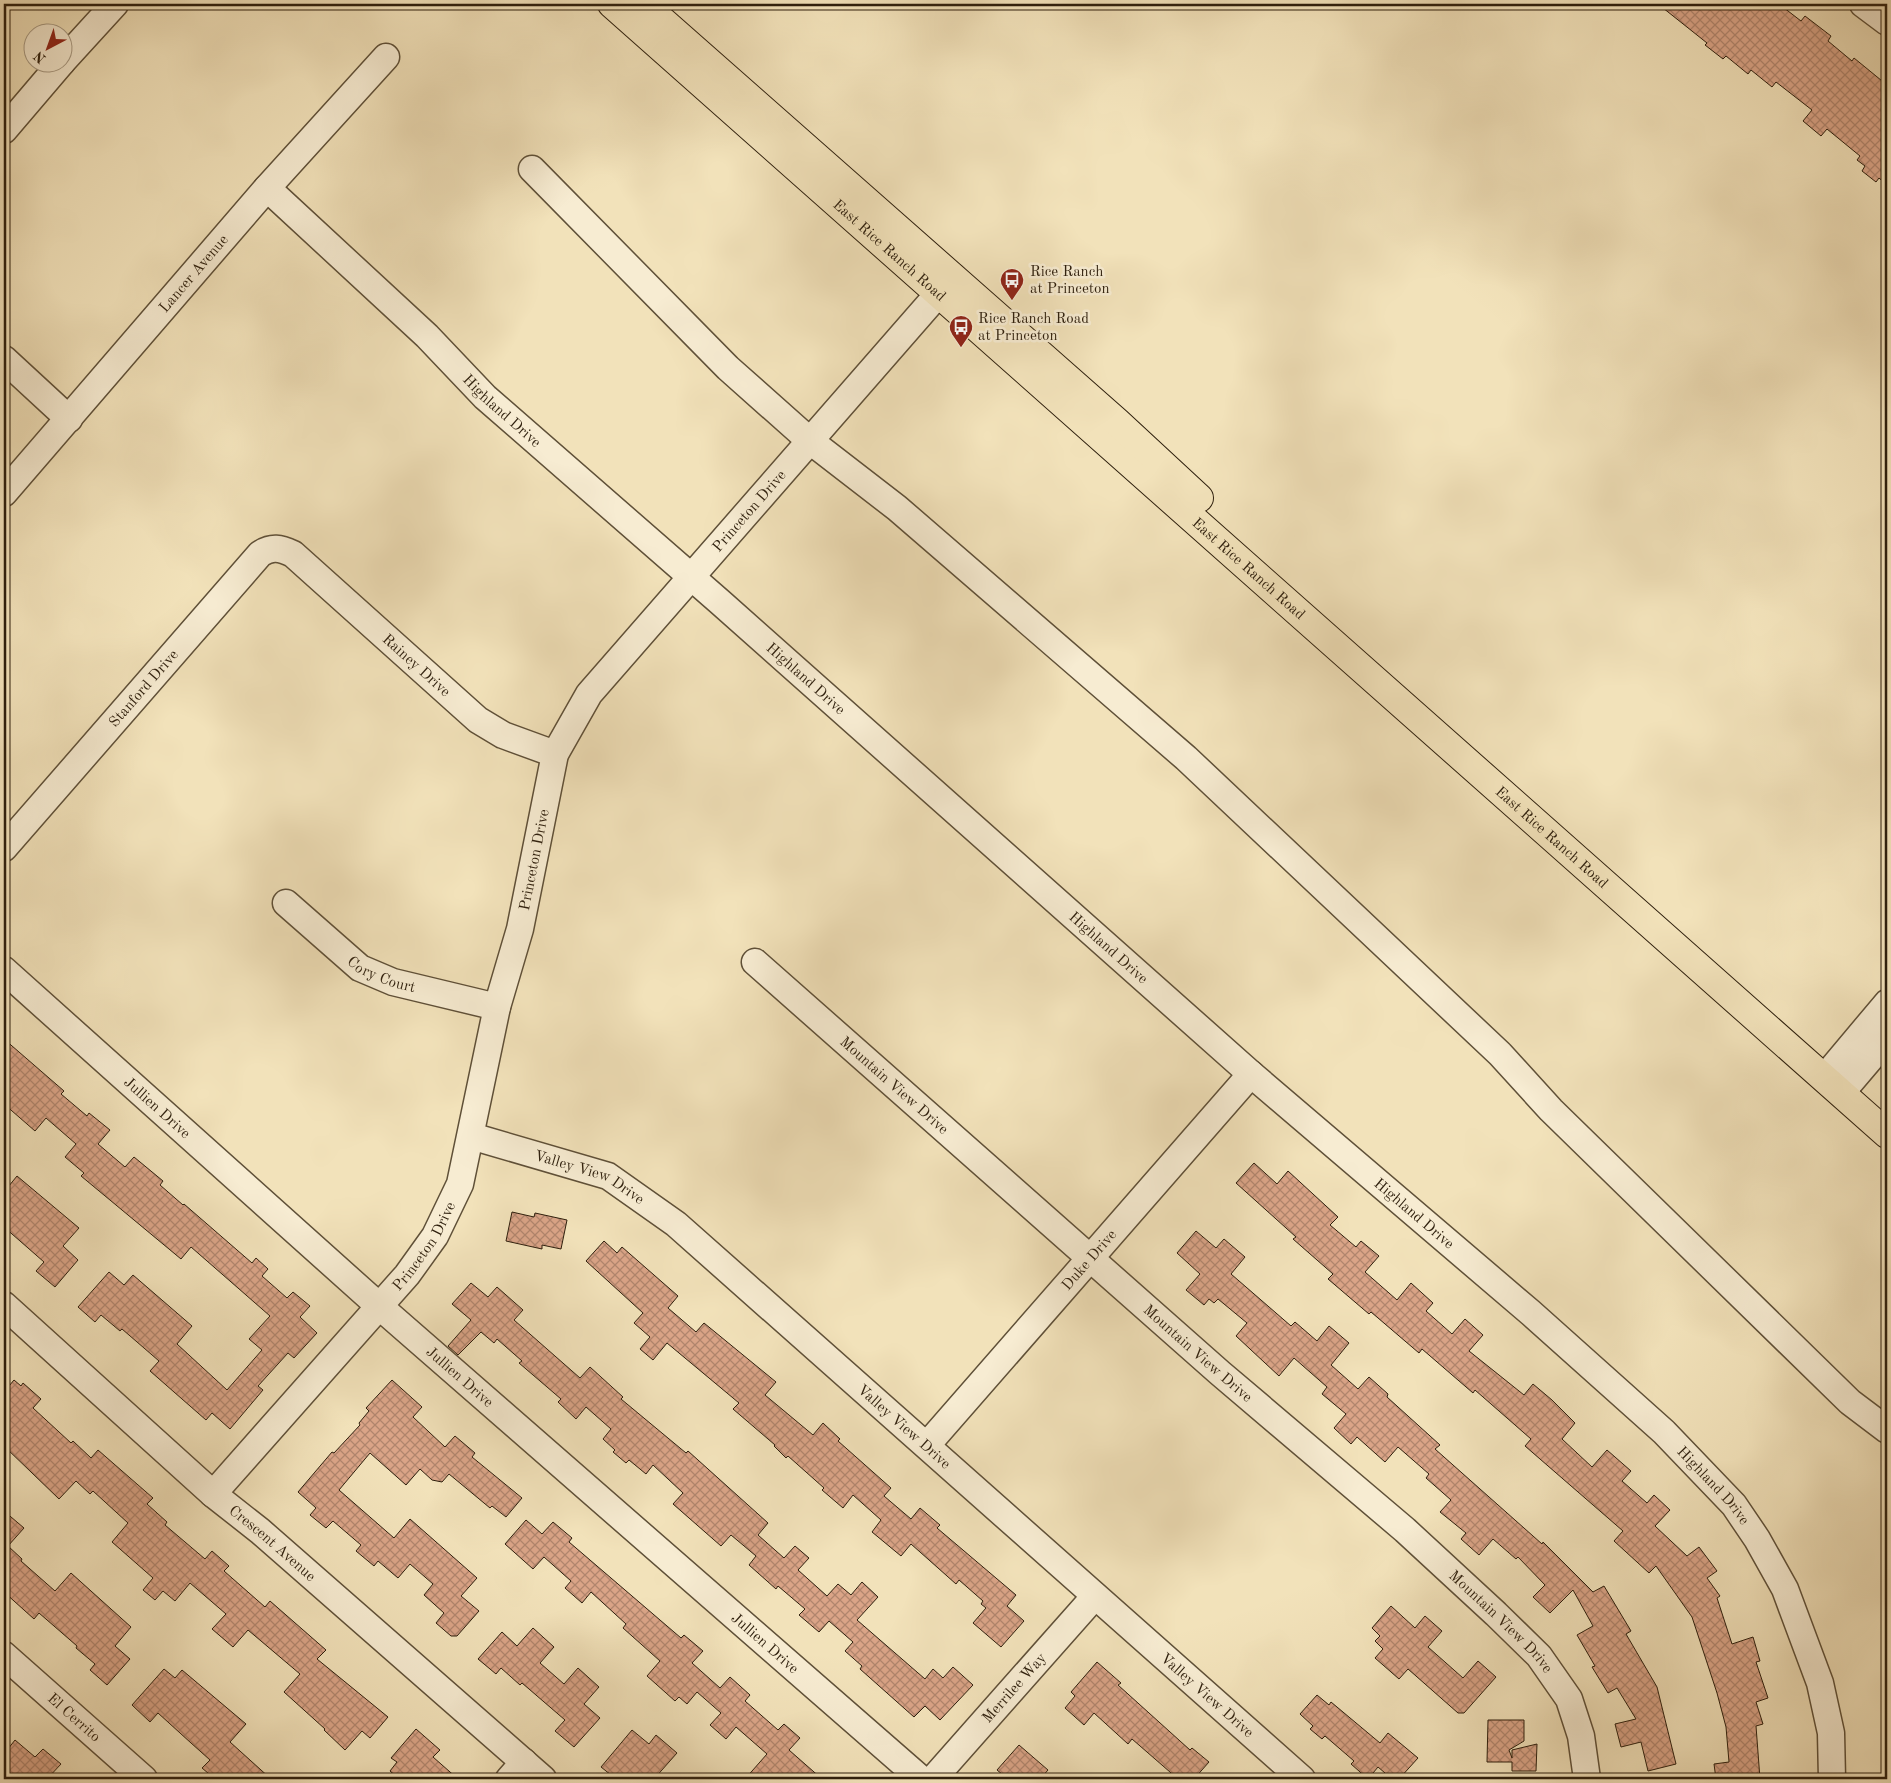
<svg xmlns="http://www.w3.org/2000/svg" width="1891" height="1783" viewBox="0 0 1891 1783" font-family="'Old Standard TT',serif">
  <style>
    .building { fill: url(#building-cross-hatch); stroke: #2e1f0d }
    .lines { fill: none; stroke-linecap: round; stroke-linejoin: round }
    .minor-casing { stroke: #5f5038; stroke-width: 29 }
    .major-casing { stroke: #2e1f0d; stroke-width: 30 }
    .minor { stroke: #f7ecd2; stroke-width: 26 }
    .major { stroke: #f2e2ba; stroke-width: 28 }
    .labels { text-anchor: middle; stroke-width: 5; stroke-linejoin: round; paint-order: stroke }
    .street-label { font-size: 15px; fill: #2e1f0d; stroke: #f7ecd2 }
    .poi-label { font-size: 15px; fill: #2e1f0d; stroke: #f7ecd2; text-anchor: start }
  </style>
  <defs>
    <pattern id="building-cross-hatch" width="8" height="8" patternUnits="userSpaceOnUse" patternTransform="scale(1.25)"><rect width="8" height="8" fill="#daa487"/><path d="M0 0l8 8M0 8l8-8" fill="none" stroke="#b1856d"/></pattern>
  </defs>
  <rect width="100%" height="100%" fill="#f2e2ba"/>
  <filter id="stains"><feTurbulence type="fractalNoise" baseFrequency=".004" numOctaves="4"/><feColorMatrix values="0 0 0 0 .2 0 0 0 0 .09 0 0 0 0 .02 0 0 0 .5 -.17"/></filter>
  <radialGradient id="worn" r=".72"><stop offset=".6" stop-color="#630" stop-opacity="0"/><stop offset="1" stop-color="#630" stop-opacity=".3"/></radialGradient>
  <!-- building -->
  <g class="building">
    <polygon points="1658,4 1779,4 1801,21 1805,16 1831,36 1828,41 1852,61 1854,58 1887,85 1887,185 1879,178 1876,182 1862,171 1865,166 1857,160 1860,156 1827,129 1821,136 1803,121 1812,110 1776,82 1772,87 1751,70 1748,74 1726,56 1723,59 1705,45 1707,43"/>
    <polygon points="4,1039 64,1091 61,1094 87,1116 89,1113 110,1130 98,1144 125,1167 134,1157 163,1181 160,1185 183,1205 184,1204 252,1263 256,1258 268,1269 262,1276 287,1298 293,1292 310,1306 300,1317 317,1333 294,1358 288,1353 258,1386 263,1390 230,1429 212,1413 206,1420 150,1371 159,1361 122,1329 120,1331 101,1315 95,1322 78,1307 109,1272 124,1285 133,1275 192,1326 177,1344 227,1390 262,1350 249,1339 270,1316 191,1247 181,1259 81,1176 84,1173 65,1157 76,1144 46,1118 35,1131 4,1104"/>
    <polygon points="1254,1163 1277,1184 1288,1171 1338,1217 1330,1225 1356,1247 1361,1241 1379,1256 1365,1272 1397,1300 1411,1283 1433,1303 1426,1311 1452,1334 1465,1319 1483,1335 1469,1351 1524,1395 1533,1384 1552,1400 1575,1423 1562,1439 1592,1467 1607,1450 1631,1471 1622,1481 1647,1503 1654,1495 1670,1510 1655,1526 1687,1556 1699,1547 1717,1571 1707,1578 1720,1596 1717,1598 1732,1644 1753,1637 1760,1661 1756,1662 1768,1698 1756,1702 1763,1724 1756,1726 1760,1779 1716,1779 1714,1764 1729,1762 1726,1727 1717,1693 1692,1617 1656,1566 1649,1573 1614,1541 1623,1531 1525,1446 1531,1439 1475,1390 1473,1393 1422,1349 1419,1353 1371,1312 1369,1314 1328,1279 1333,1274 1293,1239 1296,1237 1236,1183"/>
    <polygon points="17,1176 79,1228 63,1246 78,1260 55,1287 36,1271 44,1262 4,1227 4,1192"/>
    <polygon points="512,1212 534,1217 535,1213 567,1220 561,1249 542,1245 542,1249 506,1241"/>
    <polygon points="1196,1231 1216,1248 1224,1239 1245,1257 1231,1274 1291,1326 1295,1322 1317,1341 1329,1326 1349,1343 1331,1365 1358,1389 1369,1377 1388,1394 1387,1397 1440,1445 1435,1449 1542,1544 1543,1542 1593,1592 1604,1586 1631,1631 1626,1634 1657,1687 1676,1764 1648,1771 1641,1742 1621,1747 1615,1724 1636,1719 1617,1688 1608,1693 1592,1667 1595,1666 1577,1635 1593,1626 1573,1590 1550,1613 1533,1597 1545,1585 1518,1557 1516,1559 1493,1539 1479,1555 1461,1539 1466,1533 1440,1512 1451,1500 1426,1478 1429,1474 1398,1447 1385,1462 1357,1437 1351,1444 1334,1428 1346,1414 1322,1394 1327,1387 1294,1358 1279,1376 1236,1336 1247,1323 1218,1299 1214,1303 1209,1299 1204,1305 1186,1290 1200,1274 1177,1253"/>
    <polygon points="604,1241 617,1253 622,1247 678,1296 668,1308 696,1332 704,1323 776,1382 765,1395 813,1435 823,1423 840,1439 838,1441 891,1488 884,1496 911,1519 920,1508 940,1525 937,1528 1016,1595 1007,1606 1024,1621 1001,1647 973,1623 986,1608 981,1604 983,1601 959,1580 956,1584 911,1544 901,1556 872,1532 881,1520 853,1495 843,1508 822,1490 824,1488 788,1456 786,1458 774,1446 775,1445 733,1409 739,1403 667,1343 653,1360 640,1349 650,1337 634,1323 643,1313 586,1261"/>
    <polygon points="471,1283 488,1297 497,1287 523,1310 514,1320 580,1378 590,1367 623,1397 621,1399 686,1453 688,1451 768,1523 758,1535 784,1558 795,1546 809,1558 798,1570 827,1596 838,1584 851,1595 862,1582 878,1597 857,1620 925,1679 933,1669 943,1678 953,1667 973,1685 940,1720 925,1706 914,1717 860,1669 862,1666 845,1651 853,1642 829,1621 819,1632 799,1615 805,1609 778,1586 776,1589 749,1565 756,1556 731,1535 721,1546 673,1504 683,1493 653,1465 646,1474 629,1460 626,1463 613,1452 615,1450 603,1439 611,1429 586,1407 576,1419 558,1402 561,1399 519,1363 522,1361 497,1339 494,1343 481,1332 458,1355 448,1346 471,1320 452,1304"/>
    <polygon points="14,1380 21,1386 23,1383 41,1399 33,1408 71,1443 73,1441 91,1458 98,1450 153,1498 147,1504 167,1522 165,1525 205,1559 212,1551 229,1566 224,1571 265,1607 270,1601 326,1650 317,1659 388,1717 370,1738 362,1731 345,1750 324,1730 325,1729 284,1692 300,1674 248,1630 233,1647 212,1629 226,1614 190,1583 175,1601 163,1591 155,1600 143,1590 153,1578 112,1542 128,1523 93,1491 90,1494 76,1481 59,1499 4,1446 4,1392"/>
    <polygon points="392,1380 422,1407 413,1417 445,1447 455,1436 475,1453 472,1457 522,1498 506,1517 492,1506 490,1508 449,1474 442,1482 432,1480 420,1469 406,1485 370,1453 339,1490 394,1538 410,1519 477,1578 461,1596 479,1611 457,1636 451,1636 436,1623 444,1613 424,1595 433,1584 410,1564 398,1578 378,1561 374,1566 356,1551 361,1545 333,1521 326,1528 310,1515 316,1508 298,1492 332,1452 334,1453 360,1425 359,1423 369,1411 366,1408"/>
    <polygon points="4,1511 24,1528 8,1546 22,1559 21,1561 55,1591 71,1573 131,1627 115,1646 130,1659 107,1685 90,1670 95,1664 76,1648 77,1646 39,1613 34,1619 4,1592"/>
    <polygon points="526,1520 542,1534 553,1522 572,1538 569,1542 681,1638 684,1635 703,1651 692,1663 720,1688 730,1677 750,1695 745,1701 778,1730 784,1724 800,1738 789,1750 822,1779 745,1779 767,1754 736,1727 726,1739 710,1725 721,1713 697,1692 687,1704 679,1697 675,1701 647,1676 660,1661 623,1628 626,1624 591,1592 582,1603 565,1588 571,1581 544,1557 533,1569 505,1544"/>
    <polygon points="1391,1606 1415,1628 1425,1616 1442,1631 1428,1647 1463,1678 1478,1661 1496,1677 1464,1713 1458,1713 1408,1669 1399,1679 1375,1658 1383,1649 1375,1641 1380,1636 1372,1628"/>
    <polygon points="533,1628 554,1647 540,1663 564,1684 578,1668 599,1687 584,1704 600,1718 574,1747 555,1731 565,1720 522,1683 520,1685 501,1668 496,1674 478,1659 502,1632 517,1646"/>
    <polygon points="1097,1662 1121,1683 1118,1685 1190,1750 1192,1748 1209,1762 1194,1779 1178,1779 1132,1739 1128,1744 1094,1713 1084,1725 1065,1708 1075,1696 1071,1692"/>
    <polygon points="164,1669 175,1678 182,1670 246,1724 230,1742 271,1779 215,1779 202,1768 210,1760 191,1743 158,1713 150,1722 132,1705"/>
    <polygon points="1317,1695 1329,1705 1331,1702 1380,1743 1388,1733 1418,1758 1399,1779 1392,1779 1378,1767 1368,1779 1351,1764 1354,1761 1325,1736 1322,1739 1310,1729 1313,1726 1300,1714"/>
    <polygon points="1488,1720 1524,1720 1524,1741 1509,1750 1512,1758 1512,1750 1537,1744 1536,1771 1512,1771 1512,1762 1487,1762"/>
    <polygon points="416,1729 440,1750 433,1757 458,1779 399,1779 390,1771 397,1762 391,1758"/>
    <polygon points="632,1730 649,1744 656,1735 677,1753 654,1779 616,1779 601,1767"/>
    <polygon points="15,1740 35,1757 43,1749 61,1764 47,1779 4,1779 4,1754"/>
    <polygon points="1019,1745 1048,1770 1040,1779 1008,1779 997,1770"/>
  </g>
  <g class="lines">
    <!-- minor casing -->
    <g class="minor-casing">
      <g id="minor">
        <polyline points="1863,4 1887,22"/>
        <polyline points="62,62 115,4"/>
        <polyline points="4,130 62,62"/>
        <polyline points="532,169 728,368 809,440 897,508 1186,758 1500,1054 1551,1110 1850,1402 1887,1430"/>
        <path id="s1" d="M267,188l160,148 58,61 235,205 531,472 280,239 133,119 70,73 23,34 28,50 35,94 11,50 1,46"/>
        <polyline points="4,359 69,419"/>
        <path id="s2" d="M4,493l263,-305 119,-131"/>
        <path id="s3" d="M4,848l256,-294c12,-8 20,-6 33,0l185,166 25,15 52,19"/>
        <path id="s4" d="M286,903l74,65 33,14 104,25"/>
        <path id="s5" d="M755,962l465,411 185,157 91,84 43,42 30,43 12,37 6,43"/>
        <path id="s6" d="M4,970l375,336 542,473"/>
        <polyline points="1824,1078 1887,1003"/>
        <polyline points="1841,1093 1887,1039"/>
        <path id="s7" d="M471,1136l137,40 68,48 626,555"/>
        <path id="s8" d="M4,1305l209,189 47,37 283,248"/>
        <path id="s9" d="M927,1445l324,-371"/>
        <path id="s10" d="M213,1494l194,-219 28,-39 25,-52 37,-177 23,-78 35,-175 34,-60 364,-417"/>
        <path id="s11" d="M4,1655l140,124"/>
        <polyline points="509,1779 524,1762"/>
        <path id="s12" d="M933,1779l162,-183"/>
      </g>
    </g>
    <!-- major casing -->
    <g class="major-casing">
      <g id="major">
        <path id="s13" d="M612,4l1275,1130"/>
        <polyline points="643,4 1117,422 1199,498"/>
      </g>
    </g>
    <!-- minor -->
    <use href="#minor" class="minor"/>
    <!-- major -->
    <use href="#major" class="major"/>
  </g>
  <!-- icons -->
  <defs>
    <g id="bus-pin" transform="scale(1.25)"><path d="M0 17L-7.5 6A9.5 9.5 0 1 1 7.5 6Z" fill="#8f2418" stroke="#f7ecd2"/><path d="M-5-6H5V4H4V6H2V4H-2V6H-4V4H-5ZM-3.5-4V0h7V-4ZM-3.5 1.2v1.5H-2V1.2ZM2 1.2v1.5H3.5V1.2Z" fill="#fff"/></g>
  </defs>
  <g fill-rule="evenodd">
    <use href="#bus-pin" x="1012" y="280"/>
    <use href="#bus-pin" x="961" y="327"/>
  </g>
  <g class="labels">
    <!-- street labels -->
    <g class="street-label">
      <text dy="5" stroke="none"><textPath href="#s13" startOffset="371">East Rice Ranch Road</textPath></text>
      <text dy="5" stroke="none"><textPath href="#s2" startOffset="290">Lancer Avenue</textPath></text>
      <text dy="5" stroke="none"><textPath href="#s1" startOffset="324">Highland Drive</textPath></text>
      <text dy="5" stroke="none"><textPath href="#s10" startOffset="1151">Princeton Drive</textPath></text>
      <text dy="5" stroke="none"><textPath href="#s13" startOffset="851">East Rice Ranch Road</textPath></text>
      <text dy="5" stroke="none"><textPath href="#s3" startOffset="591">Rainey Drive</textPath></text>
      <text dy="5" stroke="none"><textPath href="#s1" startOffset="729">Highland Drive</textPath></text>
      <text dy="5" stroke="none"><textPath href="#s3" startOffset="212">Stanford Drive</textPath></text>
      <text dy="5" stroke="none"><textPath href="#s13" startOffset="1256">East Rice Ranch Road</textPath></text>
      <text dy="5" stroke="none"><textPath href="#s10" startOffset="731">Princeton Drive</textPath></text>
      <text dy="5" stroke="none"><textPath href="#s1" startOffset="1134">Highland Drive</textPath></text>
      <text dy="5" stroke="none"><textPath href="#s4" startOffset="121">Cory Court</textPath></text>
      <text dy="5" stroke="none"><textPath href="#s5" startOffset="186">Mountain View Drive</textPath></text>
      <text dy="5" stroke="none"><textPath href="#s6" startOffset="206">Jullien Drive</textPath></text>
      <text dy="5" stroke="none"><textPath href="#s7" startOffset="126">Valley View Drive</textPath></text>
      <text dy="5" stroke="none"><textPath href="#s1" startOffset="1539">Highland Drive</textPath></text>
      <text dy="5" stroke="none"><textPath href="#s10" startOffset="326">Princeton Drive</textPath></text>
      <text dy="5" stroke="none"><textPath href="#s9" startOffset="246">Duke Drive</textPath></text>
      <text dy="5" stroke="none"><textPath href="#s5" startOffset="591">Mountain View Drive</textPath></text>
      <text dy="5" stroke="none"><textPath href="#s6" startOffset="611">Jullien Drive</textPath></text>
      <text dy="5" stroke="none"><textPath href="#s7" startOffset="531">Valley View Drive</textPath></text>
      <text dy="5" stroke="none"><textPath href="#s1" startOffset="1944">Highland Drive</textPath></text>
      <text dy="5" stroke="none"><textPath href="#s8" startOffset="359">Crescent Avenue</textPath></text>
      <text dy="5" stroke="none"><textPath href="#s5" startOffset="996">Mountain View Drive</textPath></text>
      <text dy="5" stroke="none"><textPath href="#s6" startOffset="1016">Jullien Drive</textPath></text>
      <text dy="5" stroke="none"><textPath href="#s12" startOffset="122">Merrilee Way</textPath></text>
      <text dy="5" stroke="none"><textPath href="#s7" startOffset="936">Valley View Drive</textPath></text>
      <text dy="5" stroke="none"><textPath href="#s11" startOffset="94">El Cerrito</textPath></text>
    </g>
    <!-- poi labels -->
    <g class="poi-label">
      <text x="1030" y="276">Rice Ranch<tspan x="1030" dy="17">at Princeton</tspan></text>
      <text x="978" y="323">Rice Ranch Road<tspan x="978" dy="17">at Princeton</tspan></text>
    </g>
  </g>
  <!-- margin -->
  <rect width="1891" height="1783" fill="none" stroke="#f2e2ba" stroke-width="20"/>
  <rect x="5" y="5" width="1881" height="1773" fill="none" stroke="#2e1f0d" stroke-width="2.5"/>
  <rect x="10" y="10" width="1871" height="1763" fill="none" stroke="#2e1f0d"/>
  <!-- north arrow -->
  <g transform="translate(48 48) rotate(221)"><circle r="24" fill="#f7ecd2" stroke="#a79a83"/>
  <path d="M0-4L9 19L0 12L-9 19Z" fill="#8f2418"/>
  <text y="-8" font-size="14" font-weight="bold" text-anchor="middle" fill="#2e1f0d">N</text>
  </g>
  <rect width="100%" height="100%" filter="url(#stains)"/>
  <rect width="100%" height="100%" fill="url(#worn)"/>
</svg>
